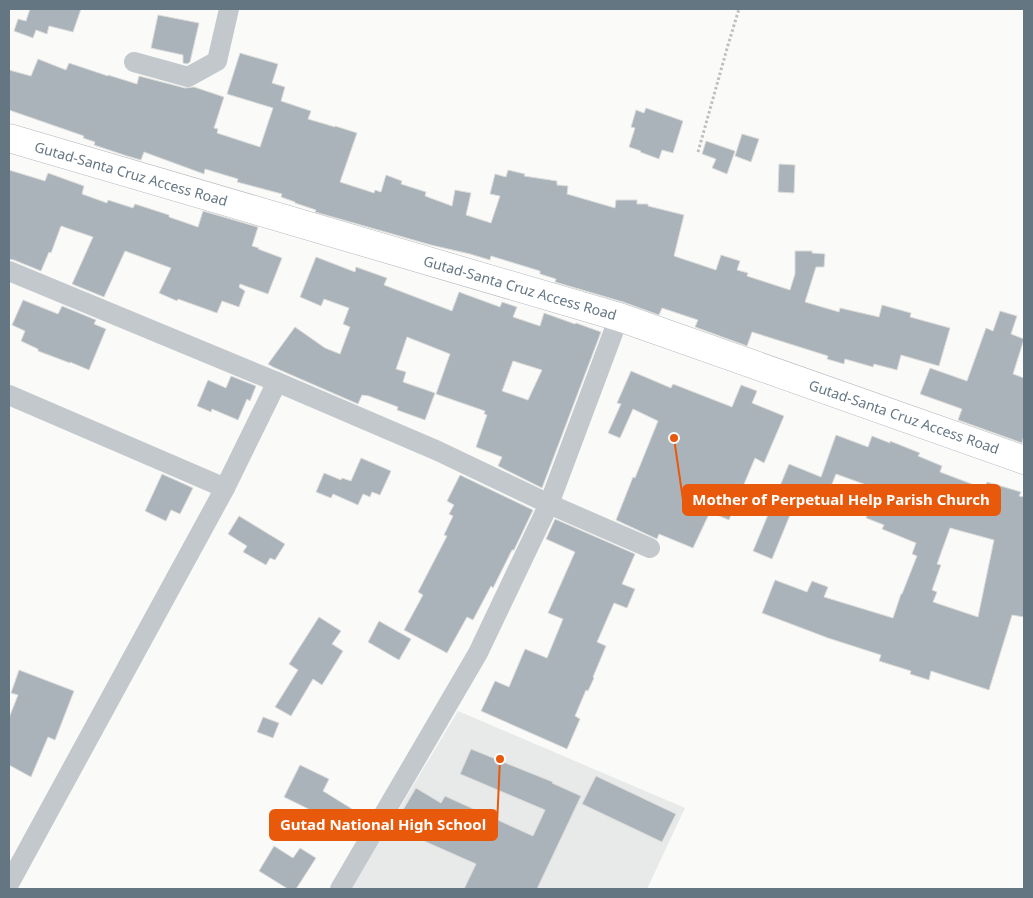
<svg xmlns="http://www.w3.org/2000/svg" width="1033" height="898" viewBox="0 0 1033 898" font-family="'Noto Sans',sans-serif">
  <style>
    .built { fill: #e8e9e9 }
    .building { fill: #aab3b9; stroke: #dcdcda; fill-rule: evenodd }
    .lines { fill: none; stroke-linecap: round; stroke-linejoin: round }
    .secondary-casing { stroke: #b3babf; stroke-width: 29 }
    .path { stroke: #bbbfc2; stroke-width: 3; stroke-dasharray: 2.5 2.5; stroke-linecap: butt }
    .street { stroke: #c3c8cc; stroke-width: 20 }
    .secondary { stroke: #fff; stroke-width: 28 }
    .labels { text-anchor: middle; stroke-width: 5; stroke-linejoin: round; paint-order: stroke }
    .street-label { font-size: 14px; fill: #657683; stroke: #fff }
    .leader { fill: none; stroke: #e8590c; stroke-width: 2 }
    .callout-dot { fill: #e8590c; stroke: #fff; stroke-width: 2 }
    .callout { fill: #e8590c; stroke: #e8590c; stroke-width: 2 }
    .callout-label { font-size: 15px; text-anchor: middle; font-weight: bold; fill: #fff }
  </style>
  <rect width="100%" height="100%" fill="#fafaf8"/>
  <!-- built -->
  <polygon class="built" points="458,711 685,808 647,889 351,889"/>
  <!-- building -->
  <g class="building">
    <polygon points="30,9 81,9 73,32 49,26 47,34 36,30 33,38 14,31 18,19 26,21"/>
    <polygon points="158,15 199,23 190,62 187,64 183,63 183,55 151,48"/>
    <polygon points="240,53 278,64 272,83 285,87 281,101 311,111 308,119 335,127 335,126 357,133 340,182 374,193 375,190 381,192 386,175 402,181 401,184 426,192 425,196 452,206 455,190 471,193 466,215 491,223 500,196 490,194 495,174 506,177 508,170 525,174 524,176 557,181 557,185 568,186 567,194 615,208 616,200 637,200 637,204 648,204 648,206 684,215 674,256 716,270 721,255 740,261 737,270 748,273 747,276 790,290 795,274 795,251 812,251 812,253 825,254 824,267 816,267 805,302 839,312 840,308 879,317 882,305 911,313 910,317 950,328 939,366 901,355 897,370 874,364 873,367 845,359 844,364 827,359 828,356 752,332 747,346 695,327 698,320 662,308 659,315 623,302 555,282 556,279 540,274 540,271 491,256 490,260 470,254 431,245 315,212 316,210 295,203 295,202 281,197 282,194 237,182 238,179 205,169 204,174 144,152 141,160 127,156 94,145 95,142 83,138 84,136 9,110 9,70 31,76 38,59 66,70 69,63 108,76 108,75 137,84 139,76 185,88 194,87 224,97 214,128 218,129 217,133 260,147 273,108 227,94"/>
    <polygon points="646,108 683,121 673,153 662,150 659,159 640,152 641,151 629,147 635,128 631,127 636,110 644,113"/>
    <polygon points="742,134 759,139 751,162 735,156"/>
    <polygon points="706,141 735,151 727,174 712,168 716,159 702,154"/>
    <polygon points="779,164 795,165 794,193 778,192"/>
    <polygon points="9,170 45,181 48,173 84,186 82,194 107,203 108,200 133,208 135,204 169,215 169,217 198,227 203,211 258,227 252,246 259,248 258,249 282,258 268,294 240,284 239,287 245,291 239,307 222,301 217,313 178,299 177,301 159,293 171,268 125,251 104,297 72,284 93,237 61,226 51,253 49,252 41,271 14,260 9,259"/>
    <path d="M316,257l39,15 1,-5 31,11 -3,7 68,26 7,-19 41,15 2,-5 15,5 -4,10 27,9 4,-13 31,11 1,-1 25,9 -59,156 -44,-22 4,-9 -26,-10 11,-32 -3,-1 1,-3 -49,-17 14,-40 -43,-17 -11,32 10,3 -3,10 32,11 -10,27 -28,-10 1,-3 -29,-11 -7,-1 -4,9 -85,-37 -5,-3 27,-37 30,21 15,6 10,-27 -7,-3 6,-16 -25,-9 -3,7 -21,-9zM513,361l29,9 -14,30 -26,-9z"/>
    <polygon points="23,300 58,314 62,306 96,320 94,324 106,329 89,370 70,362 70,363 38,351 38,349 21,341 25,331 12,325"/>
    <polygon points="1000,311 1017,316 1011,334 1024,339 1013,374 1024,378 1024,435 1022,443 958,420 962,409 920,394 930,368 967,381 986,328 993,331"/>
    <polygon points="631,371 671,388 673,384 732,407 741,385 757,391 752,403 784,416 764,463 755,458 729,520 710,512 693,548 659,534 657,539 616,520 633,477 635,478 658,421 633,409 620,438 608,433 621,404 617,403"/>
    <polygon points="231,376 256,386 250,401 247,399 238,420 212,409 211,412 197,406 208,380 226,388"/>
    <path d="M836,435l32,12 4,-11 18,7v-2l30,12 -2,3 24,10 -2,6 45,17 2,-7 34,10 -2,4 5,1v120l-12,-2 -23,75 -58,-19 -2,9 -19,-6 1,-3 -32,-10 2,-6 -53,-17 -66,-25 13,-33 32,12 5,-11 16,6 -4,10 69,21 8,-24h1l15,-38 -5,-2 4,-11 -34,-14 2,-4 -18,-7 10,-23 -6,-2 2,-6 -36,-13 -16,40 -12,-5 4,-11 -13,-5 -27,66 -19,-8 36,-87 32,13zM950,528l44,12 -16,77 -45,-15 4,-10 -5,-2 9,-25 -4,-1z"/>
    <polygon points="361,458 391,471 380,495 372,492 370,497 363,494 358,505 333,494 331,498 316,492 324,473 341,480 342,478 351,481"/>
    <polygon points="162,474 193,488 180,514 171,510 166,521 145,511"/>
    <polygon points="460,475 533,510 514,550 512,550 493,588 491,586 473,620 467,617 447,653 404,630 423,595 418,592 447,536 444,535 453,516 449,514 454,505 447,501"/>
    <polygon points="239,516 285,544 275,560 270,558 266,565 243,552 247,546 228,534"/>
    <polygon points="555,519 635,554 622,584 635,589 627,608 614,603 597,642 606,646 593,677 594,678 588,691 586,690 575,716 580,719 567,749 481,711 495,681 509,687 525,649 547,658 563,619 548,613 575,552 546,539"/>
    <polygon points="319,617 341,631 332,644 343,651 322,685 313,679 291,716 275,707 298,670 289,664"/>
    <polygon points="379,621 411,639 399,660 368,642"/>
    <polygon points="19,670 74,691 55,740 48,737 31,777 9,765 9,718 18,695 11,693"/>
    <polygon points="263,717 279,723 273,738 257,732"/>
    <polygon points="471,749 553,782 552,783 581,796 537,889 464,889 476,864 424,841 426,837 397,820 416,788 441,803 445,796 533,836 545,810 460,774"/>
    <polygon points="300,765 329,779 323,791 365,817 354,835 333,822 333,821 284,797"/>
    <polygon points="596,776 676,814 662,842 582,804"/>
    <polygon points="274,846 293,858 300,848 316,858 296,889 288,889 259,871"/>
  </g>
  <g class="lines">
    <!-- secondary casing -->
    <g class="secondary-casing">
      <polyline id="secondary" points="9,138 619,317 1024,460"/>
    </g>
    <!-- path -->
    <polyline class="path" points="698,152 728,45 739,9"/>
    <!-- street -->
    <g class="street">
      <polyline points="134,62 188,77 217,61 229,9"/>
      <polyline points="9,271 277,382 438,451 549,504 650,548"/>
      <polyline points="9,395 225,488"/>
      <polyline points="9,884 225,488 277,382"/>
      <polyline points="340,889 478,653 549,504 619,317"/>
    </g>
    <!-- secondary -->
    <use href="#secondary" class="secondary"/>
  </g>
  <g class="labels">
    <!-- street labels -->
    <g class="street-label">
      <text transform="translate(131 174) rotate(16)" y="5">Gutad-Santa Cruz Access Road</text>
      <text transform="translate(520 288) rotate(16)" y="5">Gutad-Santa Cruz Access Road</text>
      <text transform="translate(904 417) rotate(19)" y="5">Gutad-Santa Cruz Access Road</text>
    </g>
  </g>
  <!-- callouts -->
  <path class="leader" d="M674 438L683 500M500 759L497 825"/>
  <g class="callout-dot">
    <circle cx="674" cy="438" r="5"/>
    <circle cx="500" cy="759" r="5"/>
  </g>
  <g class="callout">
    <rect x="683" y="485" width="317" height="30" rx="5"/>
    <rect x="270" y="810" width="227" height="30" rx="5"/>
  </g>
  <g class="callout-label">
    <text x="841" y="505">Mother of Perpetual Help Parish Church</text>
    <text x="383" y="830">Gutad National High School</text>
  </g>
  <!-- border -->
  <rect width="1033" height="898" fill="none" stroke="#657683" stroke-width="20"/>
</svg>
